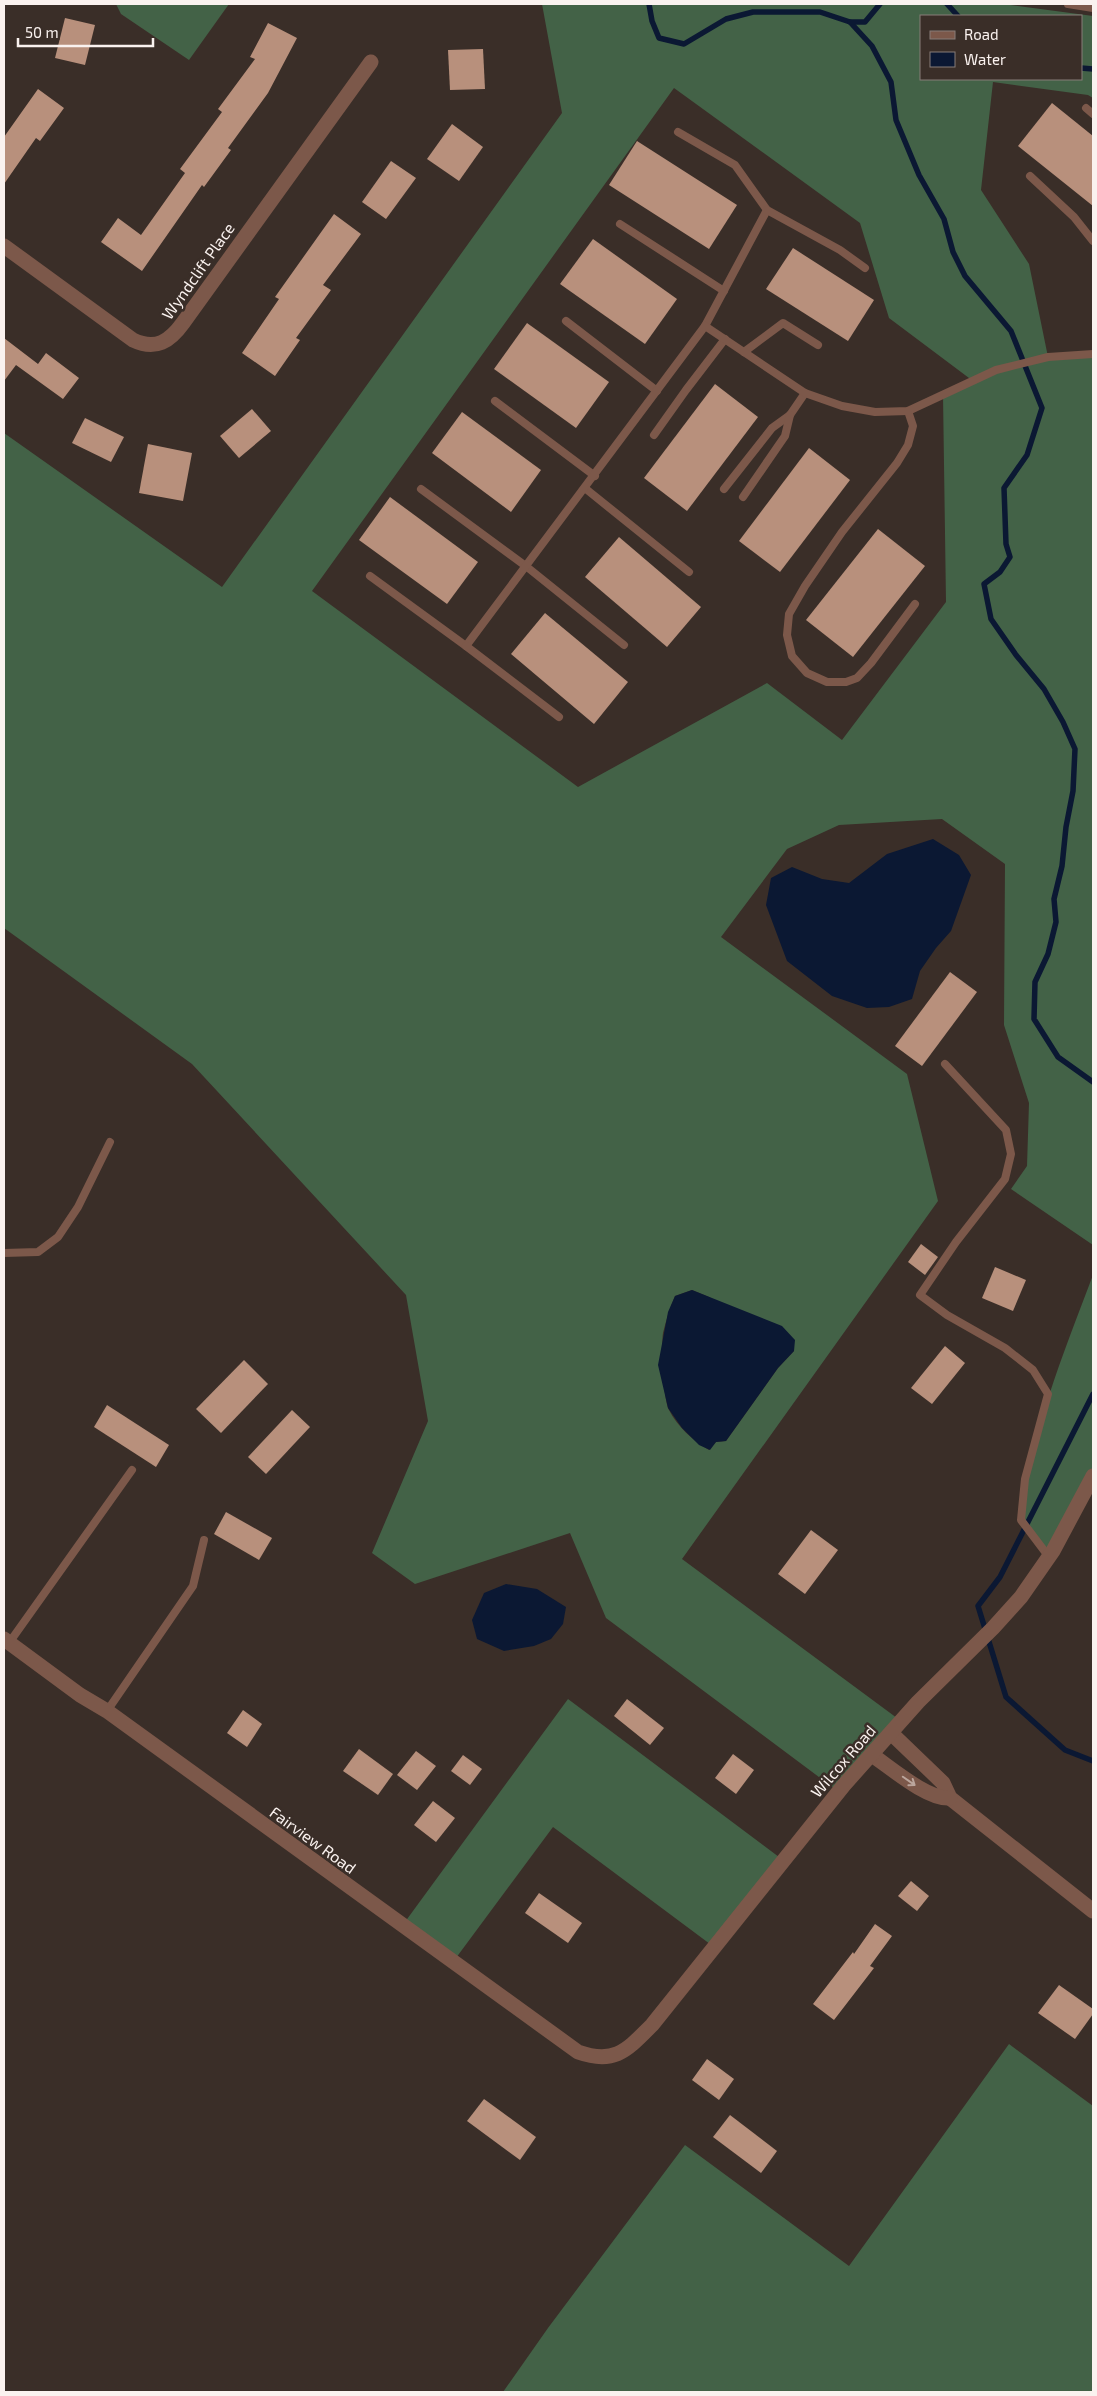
<svg xmlns="http://www.w3.org/2000/svg" width="1097" height="2396" viewBox="0 0 1097 2396" font-family="'Exo 2',sans-serif">
  <style>
    .forest { fill: #436247; fill-rule: evenodd }
    .water { fill: #0b1833 }
    .lines { fill: none; stroke-linecap: round; stroke-linejoin: round }
    .stream { stroke: #0b1833; stroke-width: 5.5 }
    .building { fill: #b8907c }
    .service { stroke: #7c584a; stroke-width: 8 }
    .minor { stroke: #7c584a; stroke-width: 15 }
    .tertiary { stroke: #7c584a; stroke-width: 15 }
    .oneway { stroke: #bba59c }
    .labels { text-anchor: middle; stroke-width: 5; stroke-linejoin: round; paint-order: stroke }
    .street-label { font-size: 16px; fill: #faf2ef; stroke: #3a2e28 }
  </style>
  <rect width="100%" height="100%" fill="#3a2e28"/>
  <!-- forest -->
  <g class="forest">
    <polygon points="116,4 229,4 189,60 121,14"/>
    <path d="M542,4h461l90,12v82l-5,-3 -95,-13 -12,108 48,74 19,93 45,-3v891l-82,-56 16,-23 2,-63 -25,-78 1,-161 -63,-45 -103,6 -52,24 -66,88 186,137 31,127 -256,358 219,162 -62,71 -233,-174 -36,-85 -155,51 -43,-31 56,-132 -22,-126 -214,-231 -188,-136v-495l218,154 340,-474zM921,16h160v63h-160zM674,88l186,135 29,95 84,63 -30,14 3,207 -104,138 -75,-57 -189,104 -266,-196zM692,1290l17,7 85,54 -16,17 -52,73 -10,1 -7,8c-16,-9 -32,-24 -40,-40 -6,-12 -8,-65 -6,-77 3,-13 7,-25 12,-37z"/>
    <path d="M1093,1275v201l-44,81 -28,-37c10,-88 41,-163 72,-245z"/>
    <polygon points="568,1699 783,1860 714,1947 553,1827 453,1962 402,1926"/>
    <polygon points="1009,2044 1093,2106 1093,2392 503,2392 548,2328 685,2145 849,2266"/>
  </g>
  <!-- water -->
  <g class="water">
    <polygon points="933,839 959,855 971,875 951,931 936,948 920,971 912,999 889,1007 867,1008 832,996 787,961 766,905 771,878 792,867 822,879 849,883 887,854"/>
    <polygon points="692,1290 782,1326 795,1340 794,1351 778,1368 726,1441 716,1442 710,1450 699,1445 682,1428 668,1408 658,1365 668,1312 675,1296"/>
    <polygon points="506,1584 537,1589 566,1607 563,1624 551,1639 534,1646 504,1651 477,1639 472,1620 484,1593"/>
  </g>
  <g class="lines">
    <!-- stream -->
    <g class="stream">
      <polyline points="649,4 652,21 659,38 684,44 726,19 753,12 820,12 850,22 872,46 891,82 896,120 919,175 944,219 953,252 965,276 1011,331 1042,408 1027,455 1004,488 1006,544 1010,557 1000,572 984,584 991,619 1016,655 1044,689 1063,722 1075,749 1073,791 1066,827 1062,866 1054,899 1056,922 1048,954 1035,982 1034,1019 1058,1057 1093,1082"/>
      <polyline points="947,4 958,16"/>
      <polyline points="850,22 865,22 880,4"/>
      <polyline points="1081,68 1093,69"/>
      <polyline points="1093,1394 1000,1577 978,1606 1006,1697 1065,1750 1093,1761"/>
    </g>
  </g>
  <!-- building -->
  <g class="building">
    <polygon points="65,18 95,25 85,65 55,58"/>
    <polygon points="268,23 297,38 268,93 228,148 231,150 204,187 202,185 142,271 101,242 118,218 141,235 185,173 180,169 222,112 218,109 255,59 250,57"/>
    <polygon points="483,49 485,89 450,90 448,50"/>
    <polygon points="38,89 64,108 40,141 36,138 4,184 4,137"/>
    <polygon points="1052,103 1093,136 1093,206 1018,146"/>
    <polygon points="452,124 483,147 459,181 427,159"/>
    <polygon points="637,141 737,205 709,249 609,185"/>
    <polygon points="391,161 416,178 386,219 362,202"/>
    <polygon points="334,214 361,234 323,285 331,290 296,338 300,340 275,376 242,353 279,299 275,297"/>
    <polygon points="593,239 677,299 645,344 560,284"/>
    <polygon points="793,248 874,300 848,341 766,289"/>
    <polygon points="527,323 609,382 576,428 494,369"/>
    <polygon points="4,338 38,364 46,353 79,378 63,399 16,365 4,381"/>
    <polygon points="715,384 758,417 687,511 644,478"/>
    <polygon points="252,409 271,431 239,458 220,436"/>
    <polygon points="462,412 541,470 511,512 432,453"/>
    <polygon points="85,418 124,437 111,462 72,443"/>
    <polygon points="148,444 192,453 183,501 139,493"/>
    <polygon points="809,448 850,480 780,572 739,541"/>
    <polygon points="390,497 478,562 447,604 359,540"/>
    <polygon points="878,529 925,566 853,657 806,620"/>
    <polygon points="619,537 701,607 667,647 585,577"/>
    <polygon points="545,613 628,682 594,724 511,654"/>
    <polygon points="950,972 977,992 922,1066 895,1046"/>
    <polygon points="921,1244 938,1257 925,1275 908,1262"/>
    <polygon points="995,1267 1026,1280 1013,1311 982,1298"/>
    <polygon points="945,1346 965,1363 932,1404 911,1388"/>
    <polygon points="244,1360 268,1384 221,1433 196,1409"/>
    <polygon points="107,1405 169,1445 156,1467 94,1427"/>
    <polygon points="292,1410 310,1427 266,1474 248,1457"/>
    <polygon points="226,1512 272,1538 259,1560 214,1534"/>
    <polygon points="811,1530 838,1550 805,1594 778,1574"/>
    <polygon points="627,1699 664,1728 650,1745 614,1716"/>
    <polygon points="243,1710 262,1724 247,1747 227,1733"/>
    <polygon points="359,1749 393,1774 378,1795 343,1771"/>
    <polygon points="416,1751 436,1766 417,1790 397,1775"/>
    <polygon points="733,1754 754,1770 736,1794 715,1778"/>
    <polygon points="463,1755 482,1769 470,1785 451,1771"/>
    <polygon points="433,1801 455,1818 436,1842 414,1825"/>
    <polygon points="911,1881 929,1896 917,1911 898,1896"/>
    <polygon points="539,1893 582,1923 568,1943 525,1913"/>
    <polygon points="875,1924 892,1936 870,1966 874,1968 834,2020 813,2004 853,1952 854,1954"/>
    <polygon points="1059,1985 1093,2009 1093,2014 1075,2039 1038,2013"/>
    <polygon points="707,2059 734,2079 719,2100 692,2080"/>
    <polygon points="484,2099 536,2137 520,2160 467,2121"/>
    <polygon points="730,2115 777,2151 761,2173 713,2137"/>
  </g>
  <g class="lines">
    <!-- service -->
    <g class="service">
      <polyline points="1068,4 1093,8"/>
      <polyline points="1086,108 1093,114"/>
      <polyline points="678,132 735,165 767,210"/>
      <polyline points="1030,176 1074,217 1093,241"/>
      <polyline points="620,224 724,291"/>
      <polyline points="566,321 657,391"/>
      <polyline points="705,326 767,210 840,250 865,268"/>
      <polyline points="744,352 783,323 818,345"/>
      <polyline points="495,401 595,476"/>
      <polyline points="908,411 913,426 908,445 897,463 842,532 805,586 789,614 787,635 792,656 807,673 827,682 846,682 857,678 871,663 915,604"/>
      <polyline points="654,435 686,390 725,339"/>
      <polyline points="421,489 527,567 624,645"/>
      <polyline points="586,489 689,572"/>
      <polyline points="724,489 772,428 790,415 805,393"/>
      <polyline points="743,497 785,436 790,415"/>
      <polyline points="370,576 466,646 705,326 805,393 842,406 875,412 908,411 996,370 1048,357 1093,354"/>
      <polyline points="466,646 559,717"/>
      <polyline points="945,1064 1006,1130 1011,1154 1005,1179 956,1242 920,1295 947,1315 1005,1348 1033,1370 1048,1394 1025,1479 1021,1520 1049,1557"/>
      <polyline points="4,1253 38,1252 58,1237 78,1207 110,1142"/>
      <polyline points="9,1643 132,1470"/>
      <polyline points="107,1711 193,1586 204,1540"/>
    </g>
    <!-- minor -->
    <g class="minor">
      <path d="M4,246l129,94c23,11 37,1 50,-17l188,-261"/>
      <polyline points="891,1733 943,1783 950,1798 1093,1911"/>
      <path d="M872,1755c19,13 56,45 78,43"/>
    </g>
    <!-- tertiary -->
    <path class="tertiary" d="M4,1639l76,56 27,16 471,341c37,13 49,-2 74,-27l192,-240 74,-83 75,-74 28,-31 32,-46 40,-75"/>
  </g>
  <!-- one-way arrows -->
  <defs><path id="oneway-shaft" d="M-6 0H5M1.5-3L5.5 0L1.5 3" fill="none" stroke-width="1.6" stroke-linecap="round" stroke-linejoin="round" transform="scale(1.25)"/></defs>
  <use class="oneway" href="#oneway-shaft" transform="translate(909 1781) rotate(35)"/>
  <g class="labels">
    <!-- street labels -->
    <g class="street-label">
      <text transform="translate(198 271) rotate(-55)" y="6">Wyndclift Place</text>
      <text transform="translate(843 1761) rotate(-49)" y="6">Wilcox Road</text>
      <text transform="translate(313 1840) rotate(36)" y="6">Fairview Road</text>
    </g>
  </g>
  <!-- border -->
  <rect width="1097" height="2396" fill="none" stroke="#faf2ef" stroke-width="10"/>
  <!-- legend -->
  <rect x="920" y="15" width="162" height="65" fill="#3a2e28" stroke="#877c78"/>
  <rect x="930" y="31" width="25" height="8" fill="#7c584a" stroke="#877c78"/>
  <text x="964" y="40" font-size="15" fill="#faf2ef">Road</text>
  <rect x="930" y="52" width="25" height="15" fill="#0b1833" stroke="#877c78"/>
  <text x="964" y="65" font-size="15" fill="#faf2ef">Water</text>
  <!-- scale -->
  <path d="M18 38v8h135v-8" fill="none" stroke="#faf2ef" stroke-width="2.5"/>
  <text x="25" y="38" font-size="15" fill="#faf2ef" stroke="#3a2e28" stroke-width="4" paint-order="stroke">50 m</text>
</svg>
